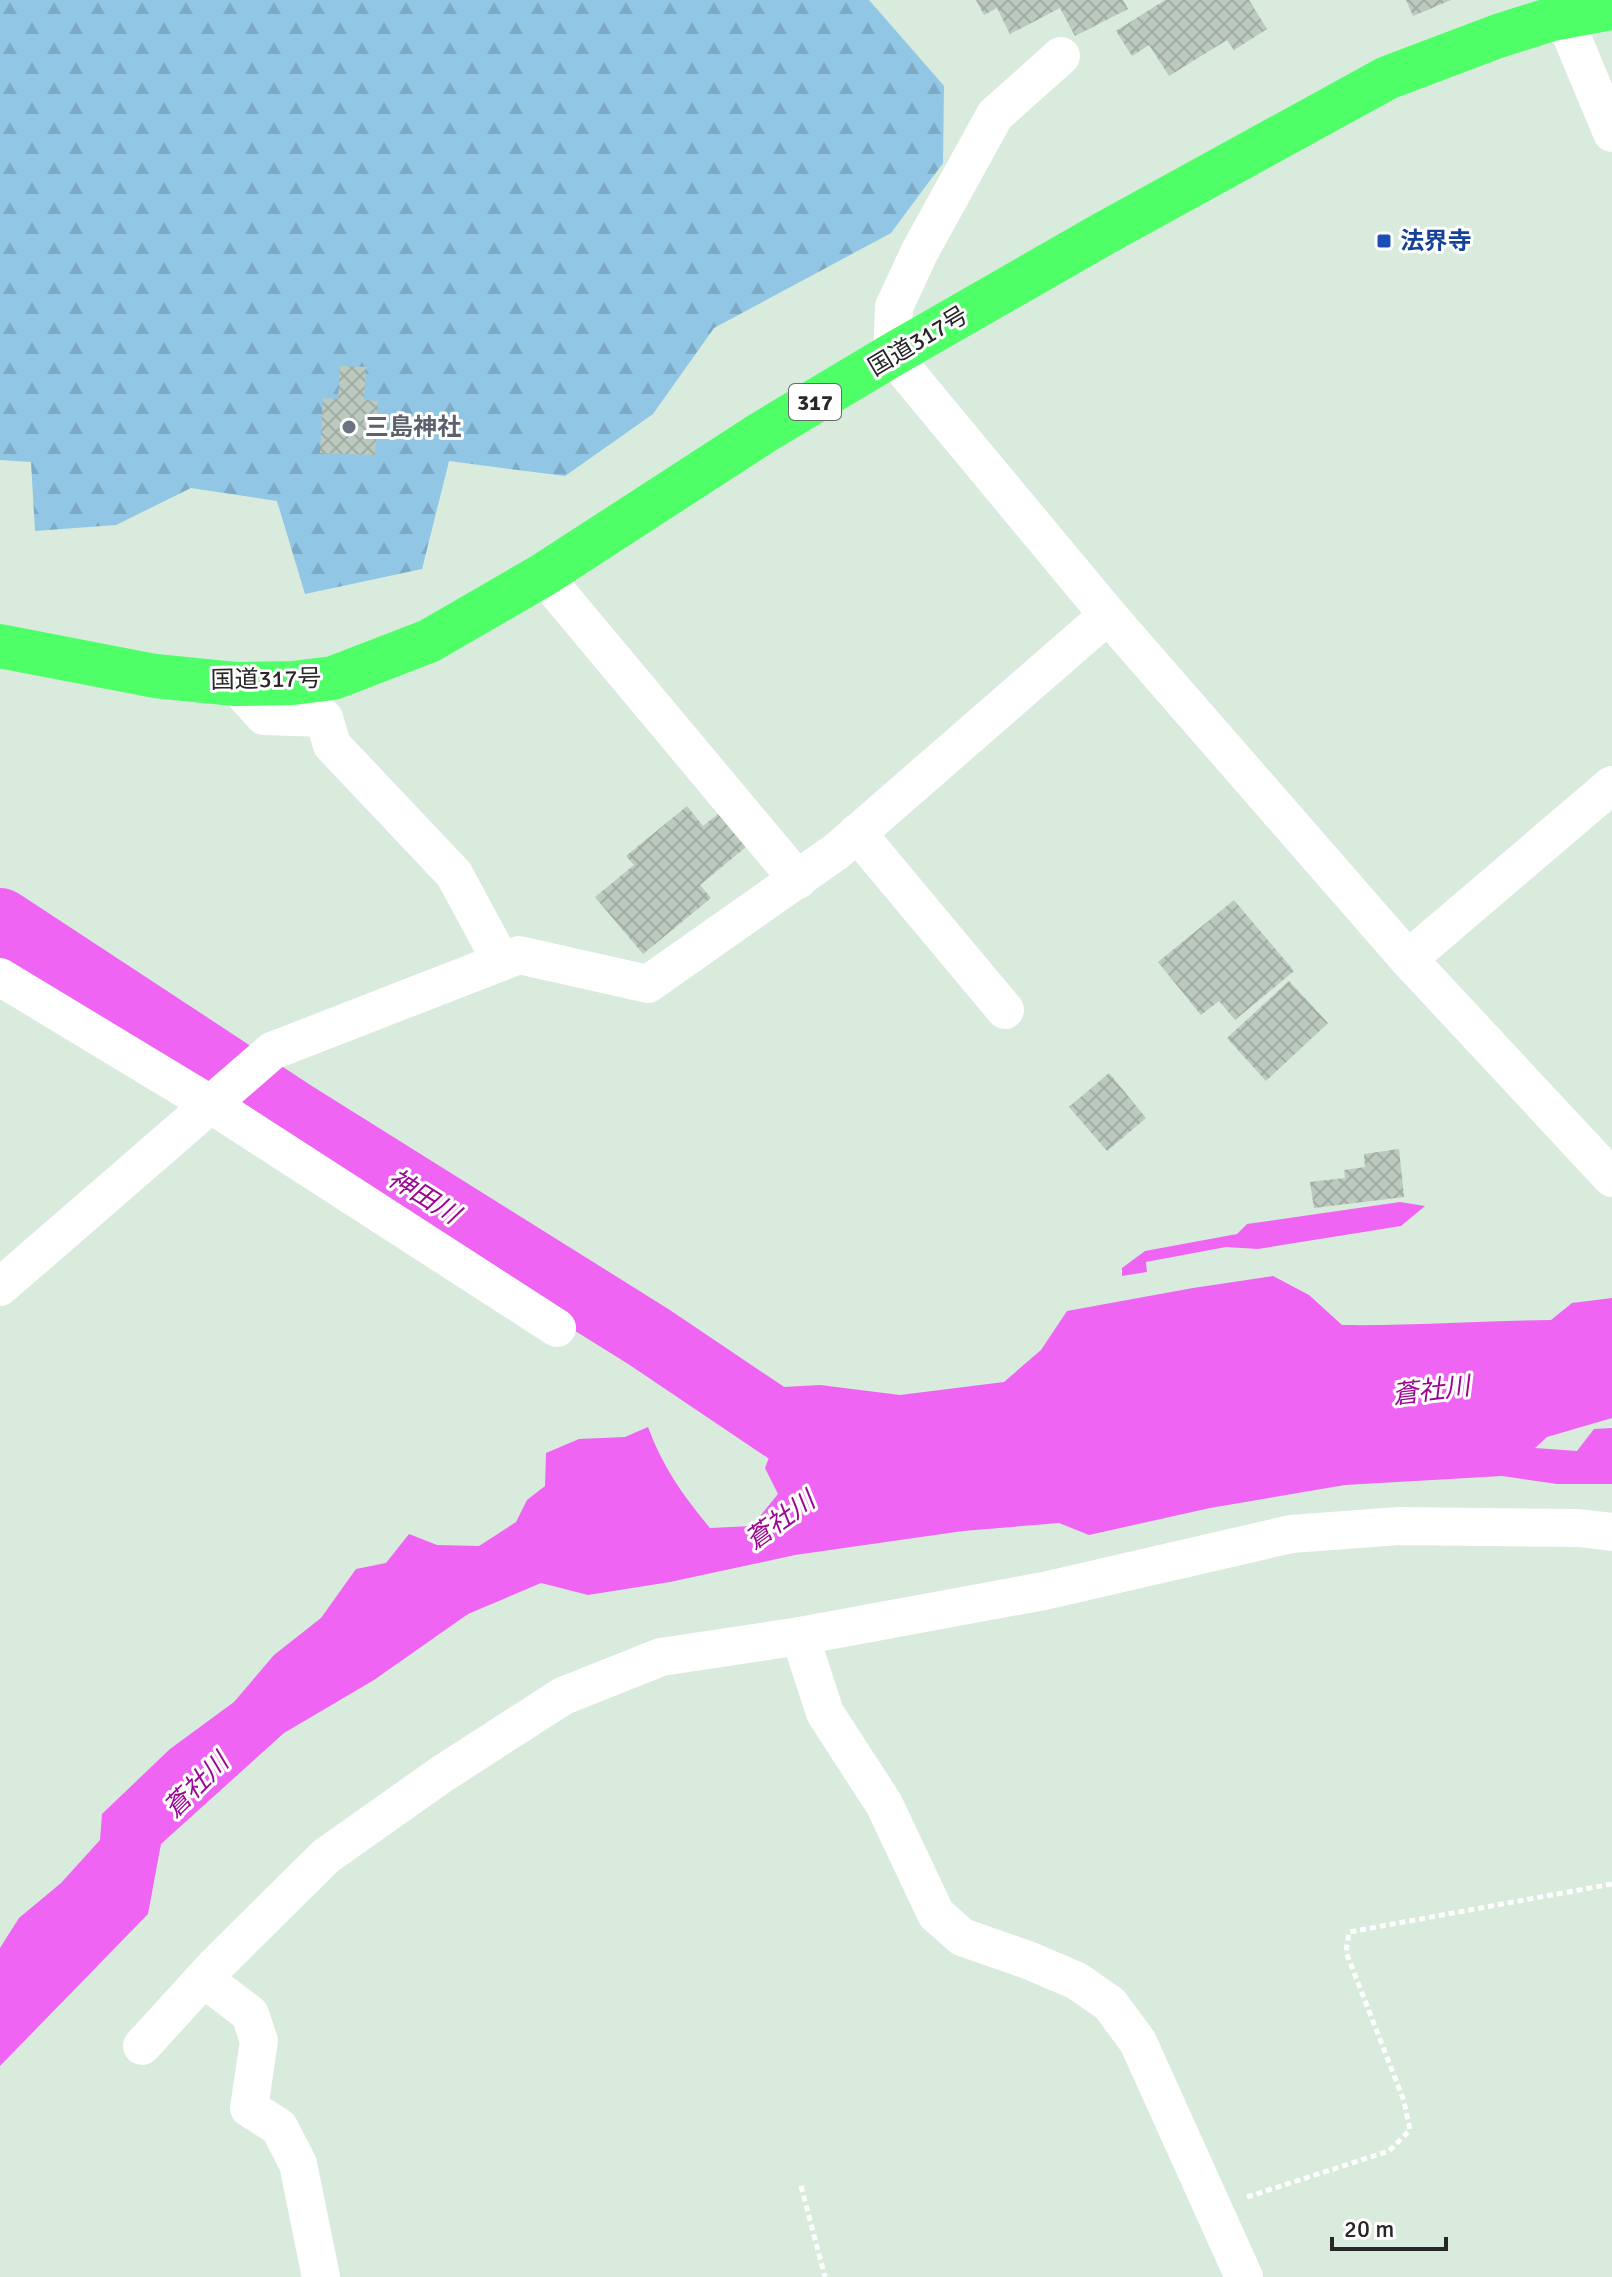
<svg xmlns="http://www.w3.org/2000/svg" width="1612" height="2277" viewBox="0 0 1612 2277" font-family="Signika,'Noto Sans JP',sans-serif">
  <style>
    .forest { fill: url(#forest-firs) }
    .water { fill: #f064f3 }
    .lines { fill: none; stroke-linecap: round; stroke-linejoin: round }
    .river { stroke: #f064f3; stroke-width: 68 }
    .building { fill: url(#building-cross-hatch) }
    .path { stroke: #fff; stroke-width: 5; stroke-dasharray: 6 4; stroke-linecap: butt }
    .street { stroke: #fff; stroke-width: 38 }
    .highway { stroke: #4eff68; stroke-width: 44 }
    .transit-dot { fill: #1a4fb4; stroke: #fff; stroke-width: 3 }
    .worship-dot { fill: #6b7280; stroke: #fff; stroke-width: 3 }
    .labels { text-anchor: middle; stroke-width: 6; stroke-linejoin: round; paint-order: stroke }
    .shield { fill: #fff; stroke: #686868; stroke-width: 2 }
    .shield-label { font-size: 22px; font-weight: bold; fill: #272727 }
    .transit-label { font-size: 24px; font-weight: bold; fill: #164399; stroke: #fff; text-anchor: start }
    .street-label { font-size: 24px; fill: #272727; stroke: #fff }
    .worship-label { font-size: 24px; font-weight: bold; fill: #5b616d; stroke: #fff; text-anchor: start }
    .water-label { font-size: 26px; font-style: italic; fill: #9b0793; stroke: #fff }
  </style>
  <defs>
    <pattern id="forest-firs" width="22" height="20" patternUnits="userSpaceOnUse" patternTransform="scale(2)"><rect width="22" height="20" fill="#91c6e5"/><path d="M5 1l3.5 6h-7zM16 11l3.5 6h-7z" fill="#7daac4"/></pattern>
    <pattern id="building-cross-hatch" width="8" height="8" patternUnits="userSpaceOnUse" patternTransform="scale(2)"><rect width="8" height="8" fill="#bbc9bf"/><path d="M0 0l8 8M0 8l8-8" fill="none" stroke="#a1ada4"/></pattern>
  </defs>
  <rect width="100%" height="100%" fill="#d8ebdd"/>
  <!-- forest -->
  <polygon class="forest" points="0,0 869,0 944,86 943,163 891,233 714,328 653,414 565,476 449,461 422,569 305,594 277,501 191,488 116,525 35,531 31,462 0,460"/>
  <!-- water -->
  <g class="water">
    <polygon points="1400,1202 1425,1206 1401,1226 1258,1249 1226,1247 1146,1262 1147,1272 1122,1276 1122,1268 1145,1251 1237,1234 1247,1224"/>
    <path d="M1273,1276l36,19 33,30c70,1 139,-4 209,-5l21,-17 40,-5v120l-65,19 -12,11 42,3 17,-22 18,-1v56h-55l-55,-8 -157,9 -135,23 -121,27 -30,-12 -96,8 -168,24 -125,27 -82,13 -47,-12 -73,31 -94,66 -90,53 -123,111 -13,70 -148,152v-118l19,-30 42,-35 39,-43 2,-26 68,-65 64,-47 40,-47 47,-37 35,-49 30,-6 23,-29 28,11 42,1 37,-24 11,-22 18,-14 1,-33 33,-14 46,-2 23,-10c14,39 36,70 62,101l42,-2 26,-32 -13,-26 24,-62 -5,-19 36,-2 80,10 104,-13 37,-32 26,-39 126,-23z"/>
  </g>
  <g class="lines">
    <!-- river -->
    <polyline class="river" points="0,922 294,1115 649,1337 848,1471"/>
  </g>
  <!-- building -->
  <g class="building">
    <polygon points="976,0 1123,0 1128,9 1075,36 1060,8 1010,34 997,8 984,15"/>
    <polygon points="1165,0 1249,0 1267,29 1234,50 1227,40 1169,76 1149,45 1132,56 1116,31"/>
    <polygon points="1406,0 1451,0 1413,16"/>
    <polygon points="340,366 366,367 364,400 378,401 375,455 320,453 323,398 338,399"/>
    <polygon points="687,806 703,826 718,814 746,847 700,885 711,898 643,954 595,897 634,865 626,856"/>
    <polygon points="1234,900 1294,971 1235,1020 1219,1001 1201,1015 1158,962"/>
    <polygon points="1289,981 1328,1023 1266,1081 1227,1038"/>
    <polygon points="1109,1073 1146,1118 1107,1151 1069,1107"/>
    <polygon points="1399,1149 1404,1197 1314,1208 1310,1182 1345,1178 1344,1170 1365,1167 1364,1154"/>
  </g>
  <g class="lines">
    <!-- path -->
    <g class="path">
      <polyline points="801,2186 825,2277"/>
      <polyline points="1247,2197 1389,2151 1410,2130 1404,2101 1346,1952 1349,1932 1612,1884"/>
    </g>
    <!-- street -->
    <g class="street">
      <polyline points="1564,18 1612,133"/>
      <polyline points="1061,56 995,115 920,251 894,307 892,355 1108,615 1408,959 1612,1178"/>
      <polyline points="543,575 798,880"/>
      <polyline points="235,684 264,716 324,718 332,745 454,874 501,961"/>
      <polyline points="857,833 1005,1010"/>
      <polyline points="1408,959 1612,785"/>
      <polyline points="0,977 210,1104 557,1328"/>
      <polyline points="0,1287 272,1051 519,955 648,984 837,851 1108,615"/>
      <polyline points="204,1979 250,2014 259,2041 249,2108 279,2127 298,2164 321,2277"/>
      <polyline points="142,2046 214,1967 326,1856 442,1774 563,1696 661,1657 800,1636"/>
      <polyline points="1244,2277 1138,2042 1110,2004 1077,1981 1028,1960 962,1937 936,1914 884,1804 825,1713 800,1636 1044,1591 1291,1534 1399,1526 1578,1528 1612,1532"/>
    </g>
    <!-- highway -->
    <polyline class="highway" points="0,646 155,676 235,684 293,683 333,678 429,641 543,575 762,433 892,355 1103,234 1387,78 1498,36 1552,19 1612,8"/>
  </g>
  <!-- markers -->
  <rect class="transit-dot" x="1376" y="233" width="16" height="16" rx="4"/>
  <circle class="worship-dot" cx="349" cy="427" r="8"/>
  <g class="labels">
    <!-- shield labels -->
    <rect class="shield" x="789" y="384" width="52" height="36" rx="6"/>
    <g class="shield-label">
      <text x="815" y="410">317</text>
    </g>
    <!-- transit labels -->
    <g class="transit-label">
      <text x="1400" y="249">法界寺</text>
    </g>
    <!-- street labels -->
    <g class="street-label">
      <text transform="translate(918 341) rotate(-31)" y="8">国道317号</text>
      <text transform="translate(266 679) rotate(-1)" y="8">国道317号</text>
    </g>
    <!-- worship labels -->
    <g class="worship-label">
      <text x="365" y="435">三島神社</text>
    </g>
    <!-- water labels -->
    <g class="water-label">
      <text transform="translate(424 1196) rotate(32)" y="9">神田川</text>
      <text transform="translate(1431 1390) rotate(-7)" y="9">蒼社川</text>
      <text transform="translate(780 1520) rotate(-36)" y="9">蒼社川</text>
      <text transform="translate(196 1785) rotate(-45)" y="9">蒼社川</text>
    </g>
  </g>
  <!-- scale -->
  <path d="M1332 2237v12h114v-12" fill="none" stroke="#272727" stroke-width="4"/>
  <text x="1344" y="2237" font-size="24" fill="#272727" stroke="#ffffff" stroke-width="6" paint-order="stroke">20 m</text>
</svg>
